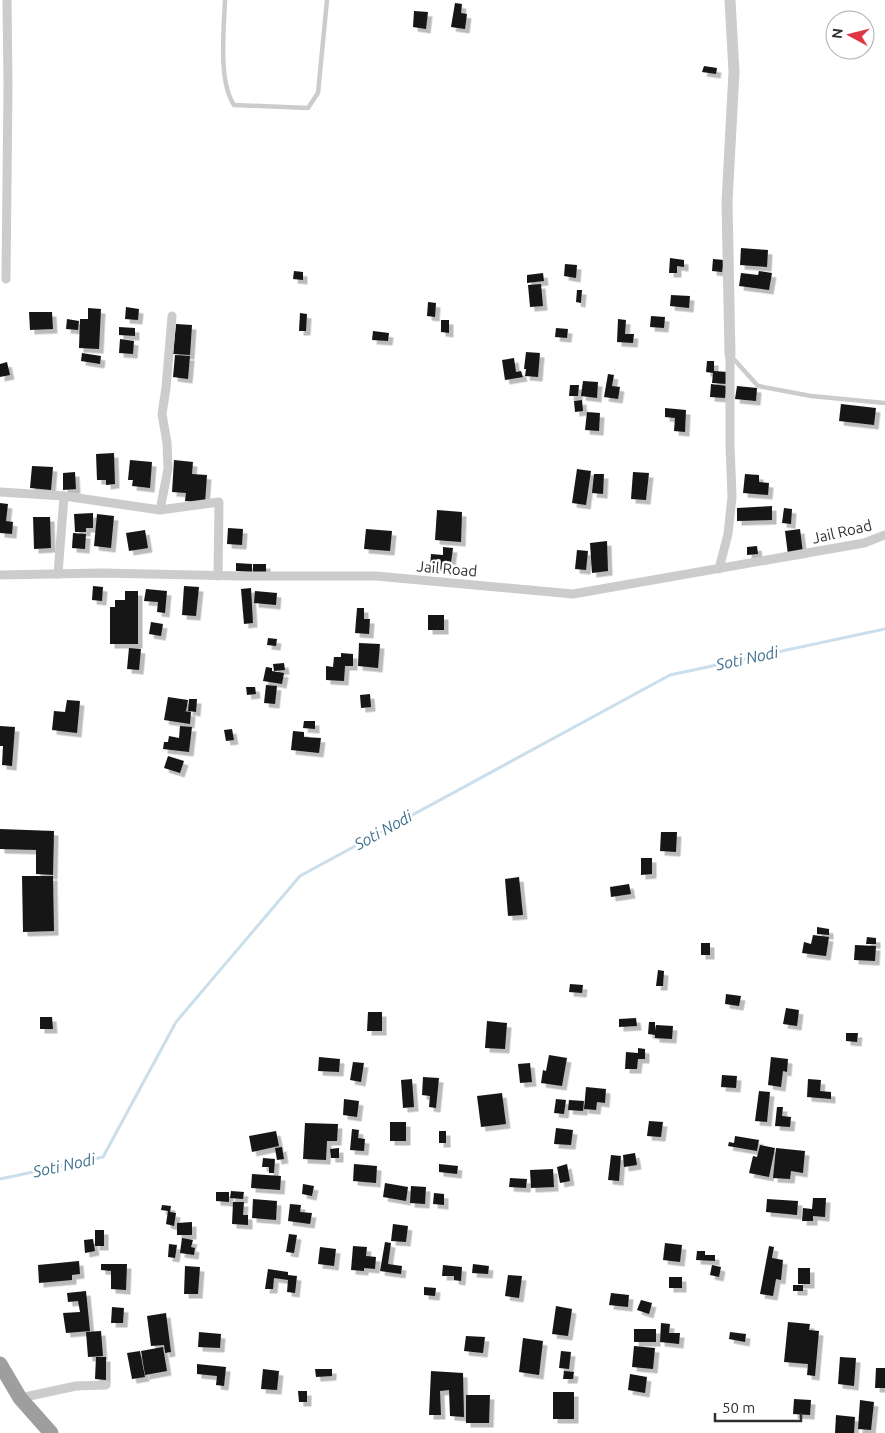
<svg xmlns="http://www.w3.org/2000/svg" width="885" height="1433" viewBox="0 0 885 1433" font-family="Ubuntu,sans-serif">
  <style>
    .lines { fill: none; stroke-linecap: round; stroke-linejoin: round }
    .stream { stroke: #cadfeb; stroke-width: 3 }
    .building { fill: #161616; filter: url(#shadow) }
    .service { stroke: #ccc; stroke-width: 4.5 }
    .minor { stroke: #ccc; stroke-width: 9 }
    .tertiary { stroke: #ccc; stroke-width: 11 }
    .trunk { stroke: #9e9e9e; stroke-width: 15 }
    .labels { text-anchor: middle; stroke-width: 5; stroke-linejoin: round; paint-order: stroke }
    .street-label { font-size: 15px; fill: #2f2f2f; stroke: #fff }
    .water-label { font-size: 16px; font-style: italic; fill: #3f718f; stroke: #fff }
  </style>
  <defs>
    <filter id="shadow"><feDropShadow dx="4.5" dy="4.5" stdDeviation="0" flood-color="#0004"/></filter>
  </defs>
  <rect width="100%" height="100%" fill="#fff"/>
  <g class="lines">
    <!-- stream -->
    <polyline class="stream" points="0,1179 103,1157 176,1022 300,876 670,675 885,629"/>
  </g>
  <!-- building -->
  <g class="building">
    <polygon points="455,3 462,4 461,13 467,14 465,29 451,27"/>
    <polygon points="414,11 428,12 426,29 413,27"/>
    <polygon points="704,66 717,68 716,74 702,72"/>
    <polygon points="741,248 768,250 767,267 740,265"/>
    <polygon points="670,258 684,260 684,267 677,266 677,273 669,273"/>
    <polygon points="713,259 724,260 722,272 712,271"/>
    <polygon points="565,264 577,265 576,278 564,276"/>
    <polygon points="294,271 303,272 303,280 293,279"/>
    <polygon points="759,271 772,273 769,290 739,286 741,273 758,275"/>
    <polygon points="543,273 544,281 527,283 527,275"/>
    <polygon points="541,284 543,306 530,307 528,285"/>
    <polygon points="577,290 582,290 581,303 576,302"/>
    <polygon points="671,295 690,296 689,308 670,306"/>
    <polygon points="428,302 436,303 435,317 427,316"/>
    <polygon points="126,307 139,309 138,320 125,319"/>
    <polygon points="88,308 101,309 99,349 79,348 80,319 88,319"/>
    <polygon points="29,312 52,312 53,329 30,330"/>
    <polygon points="300,313 307,314 306,331 299,331"/>
    <polygon points="651,316 665,317 664,328 650,327"/>
    <polygon points="67,319 79,321 78,330 66,329"/>
    <polygon points="618,319 626,320 625,334 634,334 633,343 617,342"/>
    <polygon points="441,320 449,320 449,333 441,332"/>
    <polygon points="176,324 192,325 190,355 173,354"/>
    <polygon points="119,327 135,328 135,336 119,335"/>
    <polygon points="556,328 568,329 567,338 555,337"/>
    <polygon points="373,331 389,333 388,341 372,340"/>
    <polygon points="120,339 134,341 133,354 119,353"/>
    <polygon points="526,352 540,353 538,377 525,376 526,369 524,369"/>
    <polygon points="82,353 101,356 100,364 81,361"/>
    <polygon points="175,355 190,356 188,379 173,377"/>
    <polygon points="514,358 516,372 521,371 523,377 505,380 502,360"/>
    <polygon points="707,361 714,361 714,371 728,372 727,384 712,383 713,373 706,372"/>
    <polygon points="7,362 10,375 0,377 0,364"/>
    <polygon points="608,374 614,375 612,386 620,387 618,399 604,397"/>
    <polygon points="583,381 598,382 597,398 581,396"/>
    <polygon points="711,384 727,386 725,398 710,397"/>
    <polygon points="570,385 579,385 578,396 569,396"/>
    <polygon points="737,386 757,388 756,401 735,399"/>
    <polygon points="582,400 583,411 575,412 574,401"/>
    <polygon points="841,404 876,408 874,425 839,421"/>
    <polygon points="665,408 686,410 685,432 674,431 675,418 665,417"/>
    <polygon points="587,412 600,413 599,431 585,430"/>
    <polygon points="114,453 115,484 106,485 106,480 97,480 96,454"/>
    <polygon points="130,460 152,462 150,488 132,486 133,480 128,480"/>
    <polygon points="174,460 193,462 192,474 207,475 205,503 185,501 186,493 172,492"/>
    <polygon points="32,466 53,467 51,490 30,488"/>
    <polygon points="577,469 591,471 586,505 572,503"/>
    <polygon points="75,472 76,489 63,490 63,473"/>
    <polygon points="633,472 649,473 646,500 631,499"/>
    <polygon points="594,474 604,474 603,494 592,493"/>
    <polygon points="745,474 759,475 759,482 769,483 768,495 743,493"/>
    <polygon points="0,503 8,504 6,521 13,522 12,534 0,533"/>
    <polygon points="772,506 772,520 737,521 737,508"/>
    <polygon points="784,508 792,509 791,524 782,523"/>
    <polygon points="437,510 462,512 461,542 435,540"/>
    <polygon points="93,513 93,528 86,528 86,532 75,532 74,514"/>
    <polygon points="97,514 114,516 111,548 94,546"/>
    <polygon points="33,517 50,517 51,548 34,549"/>
    <polygon points="228,528 243,529 242,545 227,544"/>
    <polygon points="366,529 392,531 390,551 364,549"/>
    <polygon points="800,529 803,553 788,555 785,531"/>
    <polygon points="145,530 148,548 129,551 126,533"/>
    <polygon points="73,533 86,534 85,549 72,548"/>
    <polygon points="607,541 608,571 592,573 590,543"/>
    <polygon points="757,546 758,554 747,555 747,547"/>
    <polygon points="443,547 453,548 450,570 430,568 431,554 443,555"/>
    <polygon points="577,550 588,551 586,570 575,569"/>
    <polygon points="236,563 252,564 252,572 236,571"/>
    <rect x="253" y="564" width="13" height="11"/>
    <polygon points="93,586 103,587 102,601 92,600"/>
    <polygon points="184,586 199,587 196,616 182,615"/>
    <polygon points="251,588 253,623 244,624 241,589"/>
    <polygon points="146,589 167,591 165,613 157,612 158,602 144,601"/>
    <polygon points="125,591 138,591 138,644 110,644 110,607 115,607 115,600 125,600"/>
    <polygon points="255,591 277,593 276,605 254,603"/>
    <polygon points="357,608 364,608 364,619 370,619 369,634 355,633"/>
    <rect x="428" y="615" width="16" height="15"/>
    <polygon points="151,622 163,624 161,636 149,634"/>
    <polygon points="268,638 277,639 276,646 267,645"/>
    <polygon points="359,643 380,644 378,668 358,666"/>
    <polygon points="129,648 141,649 139,670 127,669"/>
    <polygon points="341,653 353,654 353,666 345,666 344,681 326,680 326,666 333,667 334,657 341,657"/>
    <polygon points="284,663 285,670 274,671 273,664"/>
    <polygon points="266,667 272,668 272,671 284,673 282,684 263,681"/>
    <polygon points="266,685 277,686 275,704 264,703"/>
    <polygon points="246,687 255,687 256,694 247,695"/>
    <polygon points="370,694 371,707 361,708 360,695"/>
    <polygon points="168,697 188,700 186,711 184,711 191,712 190,724 164,720"/>
    <polygon points="189,699 197,699 196,712 188,711"/>
    <polygon points="67,700 80,701 77,733 52,730 54,711 65,712"/>
    <polygon points="304,721 315,721 315,729 303,728"/>
    <polygon points="0,726 15,727 12,766 2,765 3,746 0,746"/>
    <polygon points="180,726 192,727 189,752 163,749 164,742 168,742 169,736 179,738"/>
    <polygon points="232,729 234,740 226,741 224,730"/>
    <polygon points="293,731 304,732 304,737 321,738 319,753 291,750"/>
    <polygon points="168,756 184,761 180,773 164,768"/>
    <polygon points="0,829 54,831 53,875 36,874 36,850 0,849"/>
    <polygon points="661,832 677,832 676,852 660,851"/>
    <polygon points="641,858 652,858 652,874 641,875"/>
    <polygon points="22,876 53,876 54,931 23,932"/>
    <polygon points="519,877 523,915 508,916 505,879"/>
    <polygon points="629,884 631,894 611,897 610,887"/>
    <polygon points="817,927 829,929 829,935 817,934"/>
    <polygon points="813,935 829,937 826,956 802,953 804,942 811,944"/>
    <polygon points="867,937 876,938 876,944 866,944"/>
    <rect x="701" y="943" width="9" height="12"/>
    <polygon points="855,945 876,946 875,961 854,960"/>
    <polygon points="658,970 664,971 663,986 656,986"/>
    <polygon points="570,984 583,985 582,993 569,992"/>
    <polygon points="726,994 741,996 739,1006 725,1004"/>
    <polygon points="786,1008 799,1010 797,1026 783,1024"/>
    <polygon points="368,1012 382,1012 382,1031 367,1031"/>
    <polygon points="40,1017 52,1017 53,1029 40,1029"/>
    <polygon points="636,1018 637,1026 619,1027 619,1019"/>
    <polygon points="487,1021 507,1023 505,1049 485,1048"/>
    <polygon points="649,1022 655,1022 655,1031 656,1025 673,1026 672,1039 655,1038 655,1035 648,1034"/>
    <polygon points="846,1033 858,1033 857,1042 846,1041"/>
    <polygon points="638,1048 645,1049 645,1059 638,1059 637,1069 625,1069 626,1052 638,1053"/>
    <polygon points="549,1055 567,1058 562,1086 541,1083 543,1070 546,1071"/>
    <polygon points="319,1057 340,1059 339,1072 318,1071"/>
    <polygon points="771,1057 788,1059 787,1072 783,1071 781,1087 768,1085"/>
    <polygon points="353,1062 364,1063 361,1082 350,1080"/>
    <polygon points="530,1063 532,1082 520,1083 518,1064"/>
    <polygon points="722,1075 737,1076 736,1088 721,1087"/>
    <polygon points="423,1077 439,1078 436,1108 429,1107 430,1096 422,1095"/>
    <polygon points="412,1079 414,1107 403,1108 401,1080"/>
    <polygon points="808,1079 821,1080 820,1091 831,1092 831,1099 807,1097"/>
    <polygon points="586,1087 606,1089 605,1103 597,1102 596,1110 584,1109"/>
    <polygon points="759,1091 770,1092 767,1122 755,1121"/>
    <polygon points="502,1093 506,1124 481,1127 477,1096"/>
    <polygon points="344,1099 359,1101 357,1117 343,1115"/>
    <polygon points="556,1099 566,1100 564,1114 554,1113"/>
    <polygon points="569,1100 584,1101 583,1111 568,1110"/>
    <polygon points="777,1107 783,1107 782,1116 791,1117 790,1127 775,1126"/>
    <polygon points="649,1121 663,1122 661,1137 647,1136"/>
    <rect x="390" y="1122" width="16" height="19"/>
    <polygon points="305,1123 338,1124 337,1141 327,1141 326,1160 303,1159"/>
    <polygon points="556,1128 573,1130 571,1145 554,1144"/>
    <polygon points="352,1129 359,1130 358,1138 365,1139 364,1151 350,1150"/>
    <polygon points="276,1131 279,1146 252,1152 249,1136"/>
    <rect x="439" y="1131" width="7" height="12"/>
    <polygon points="735,1136 759,1140 757,1151 728,1146 729,1142 734,1143"/>
    <polygon points="760,1145 775,1148 769,1177 749,1173 753,1156 757,1157"/>
    <polygon points="282,1147 284,1159 277,1160 275,1148"/>
    <polygon points="339,1148 339,1158 331,1158 330,1149"/>
    <polygon points="776,1148 805,1151 803,1173 791,1171 790,1179 773,1178"/>
    <polygon points="635,1153 637,1165 624,1167 623,1155"/>
    <polygon points="611,1155 621,1156 619,1181 608,1180"/>
    <polygon points="263,1158 275,1159 274,1173 269,1173 269,1167 262,1167"/>
    <polygon points="354,1164 377,1166 376,1183 353,1181"/>
    <polygon points="439,1164 458,1166 457,1174 439,1172"/>
    <polygon points="567,1164 570,1181 560,1183 557,1167"/>
    <polygon points="553,1169 554,1187 531,1188 530,1170"/>
    <polygon points="252,1174 281,1176 280,1190 251,1188"/>
    <polygon points="510,1178 527,1179 526,1188 509,1187"/>
    <polygon points="385,1183 408,1187 406,1201 383,1197"/>
    <polygon points="303,1184 314,1186 312,1196 302,1194"/>
    <polygon points="411,1186 426,1187 425,1204 410,1203"/>
    <polygon points="231,1191 244,1192 243,1199 230,1198"/>
    <polygon points="216,1192 229,1192 229,1202 216,1201"/>
    <polygon points="434,1193 444,1194 444,1205 433,1204"/>
    <polygon points="813,1198 826,1198 825,1217 813,1216 813,1221 802,1221 803,1208 812,1209"/>
    <polygon points="253,1199 277,1201 276,1220 252,1218"/>
    <polygon points="767,1199 798,1201 797,1215 766,1212"/>
    <polygon points="233,1202 244,1202 243,1215 248,1215 248,1225 232,1224"/>
    <polygon points="290,1204 301,1205 300,1212 312,1213 310,1224 288,1221"/>
    <polygon points="162,1205 171,1206 170,1212 176,1213 174,1226 166,1224 168,1211 161,1210"/>
    <polygon points="192,1222 192,1235 177,1235 177,1223"/>
    <polygon points="393,1224 408,1226 406,1242 391,1241"/>
    <rect x="95" y="1230" width="9" height="16"/>
    <polygon points="289,1234 297,1235 294,1253 286,1252"/>
    <polygon points="182,1238 193,1240 191,1247 195,1248 194,1255 180,1253"/>
    <polygon points="93,1239 95,1251 85,1253 84,1240"/>
    <polygon points="385,1242 391,1243 388,1264 402,1266 401,1274 380,1271"/>
    <polygon points="665,1243 682,1245 680,1262 663,1260"/>
    <polygon points="169,1244 177,1245 175,1258 168,1257"/>
    <polygon points="353,1246 367,1247 366,1256 376,1257 375,1269 364,1268 364,1271 351,1270"/>
    <polygon points="769,1246 774,1247 772,1258 783,1260 781,1280 776,1279 773,1296 760,1294"/>
    <polygon points="320,1247 336,1249 334,1266 318,1264"/>
    <polygon points="697,1251 705,1251 705,1255 715,1255 715,1261 696,1260"/>
    <polygon points="79,1261 80,1274 72,1275 72,1280 39,1283 38,1265"/>
    <polygon points="101,1264 127,1264 126,1290 111,1289 111,1271 101,1270"/>
    <polygon points="473,1264 489,1266 488,1274 472,1273"/>
    <polygon points="443,1265 462,1267 461,1281 454,1280 454,1276 442,1276"/>
    <polygon points="712,1265 721,1267 719,1277 710,1275"/>
    <polygon points="185,1266 200,1267 198,1294 184,1294"/>
    <rect x="798" y="1268" width="12" height="16"/>
    <polygon points="268,1269 288,1272 288,1275 297,1276 295,1293 287,1292 288,1280 274,1278 273,1289 265,1289"/>
    <polygon points="508,1275 522,1276 519,1298 505,1296"/>
    <rect x="669" y="1277" width="13" height="11"/>
    <rect x="793" y="1285" width="10" height="6"/>
    <polygon points="424,1287 436,1288 435,1296 424,1295"/>
    <polygon points="86,1291 90,1331 66,1333 63,1313 80,1312 78,1301 68,1302 67,1293"/>
    <polygon points="611,1293 629,1295 628,1307 609,1305"/>
    <polygon points="641,1300 652,1303 649,1314 637,1310"/>
    <polygon points="556,1306 572,1309 568,1336 552,1334"/>
    <polygon points="112,1307 124,1308 123,1323 111,1323"/>
    <polygon points="166,1313 171,1352 165,1353 164,1345 151,1346 147,1316"/>
    <polygon points="788,1322 810,1324 809,1330 819,1331 815,1376 807,1375 808,1364 784,1362"/>
    <polygon points="661,1323 670,1324 669,1333 680,1333 679,1344 660,1342"/>
    <rect x="634" y="1329" width="22" height="13"/>
    <polygon points="101,1331 103,1356 88,1357 86,1332"/>
    <polygon points="199,1332 221,1334 220,1348 198,1347"/>
    <polygon points="730,1332 746,1334 745,1342 729,1339"/>
    <polygon points="466,1336 485,1337 483,1353 464,1351"/>
    <polygon points="523,1338 543,1341 539,1375 519,1372"/>
    <polygon points="634,1346 655,1348 653,1369 632,1367"/>
    <polygon points="163,1347 167,1371 145,1375 141,1351"/>
    <polygon points="140,1351 145,1377 132,1379 127,1353"/>
    <polygon points="561,1351 571,1352 569,1369 559,1368"/>
    <polygon points="96,1357 106,1357 106,1380 95,1379"/>
    <polygon points="840,1357 856,1358 854,1386 838,1384"/>
    <polygon points="197,1364 226,1367 224,1386 216,1385 217,1376 197,1374"/>
    <polygon points="876,1368 885,1368 885,1388 875,1388"/>
    <polygon points="263,1369 279,1371 277,1390 261,1389"/>
    <polygon points="315,1369 332,1369 332,1376 316,1377"/>
    <polygon points="431,1371 463,1373 464,1417 450,1416 449,1390 440,1391 441,1415 429,1415"/>
    <polygon points="564,1371 574,1372 573,1379 563,1379"/>
    <polygon points="630,1374 647,1377 645,1393 628,1390"/>
    <polygon points="298,1391 307,1391 307,1402 299,1402"/>
    <rect x="553" y="1392" width="21" height="27"/>
    <polygon points="466,1395 490,1395 489,1423 466,1423"/>
    <polygon points="794,1399 811,1400 810,1415 793,1414"/>
    <polygon points="860,1400 874,1402 871,1430 858,1429"/>
    <polygon points="836,1415 855,1417 854,1433 835,1433"/>
  </g>
  <g class="lines">
    <!-- service -->
    <g class="service">
      <path d="M225,0c-1,29 -7,81 9,105l74,3 10,-15 9,-93"/>
      <polyline points="731,356 758,386 811,396 885,403"/>
    </g>
    <!-- minor -->
    <g class="minor">
      <polyline points="6,279 8,86 7,0"/>
      <polyline points="0,492 64,496 160,510 219,502 218,576"/>
      <polyline points="160,510 168,469 167,443 162,414 166,388 172,316"/>
      <polyline points="719,569 728,534 732,497 730,445 730,355"/>
      <polyline points="58,574 64,496"/>
      <polyline points="0,575 102,573 240,576 376,576 573,594 864,543 885,535"/>
      <polyline points="20,1398 76,1386 106,1385"/>
    </g>
    <!-- tertiary -->
    <polyline class="tertiary" points="730,0 734,72 727,202 730,355"/>
    <!-- trunk -->
    <polyline class="trunk" points="0,1364 20,1398 51,1433"/>
  </g>
  <g class="labels">
    <!-- street labels -->
    <g class="street-label">
      <text transform="translate(842 532) rotate(-13)" y="5">Jail Road</text>
      <text transform="translate(447 569) rotate(5)" y="5">Jail Road</text>
    </g>
    <!-- water labels -->
    <g class="water-label">
      <text transform="translate(747 658) rotate(-12)" y="6">Soti Nodi</text>
      <text transform="translate(383 830) rotate(-29)" y="6">Soti Nodi</text>
      <text transform="translate(64 1165) rotate(-12)" y="6">Soti Nodi</text>
    </g>
  </g>
  <!-- north arrow -->
  <g transform="translate(850 35) rotate(277)"><circle r="24" fill="#ffffff" stroke="#acacac"/>
  <path d="M0-4L9 19L0 12L-9 19Z" fill="#e03745"/>
  <text y="-8" font-size="14" font-weight="bold" text-anchor="middle" fill="#2f2f2f">N</text>
  </g>
  <!-- scale -->
  <path d="M715 1413v8h86v-8" fill="none" stroke="#2f2f2f" stroke-width="2.5"/>
  <text x="722" y="1413" font-size="15" fill="#2f2f2f" stroke="#ffffff" stroke-width="4" paint-order="stroke">50 m</text>
</svg>
